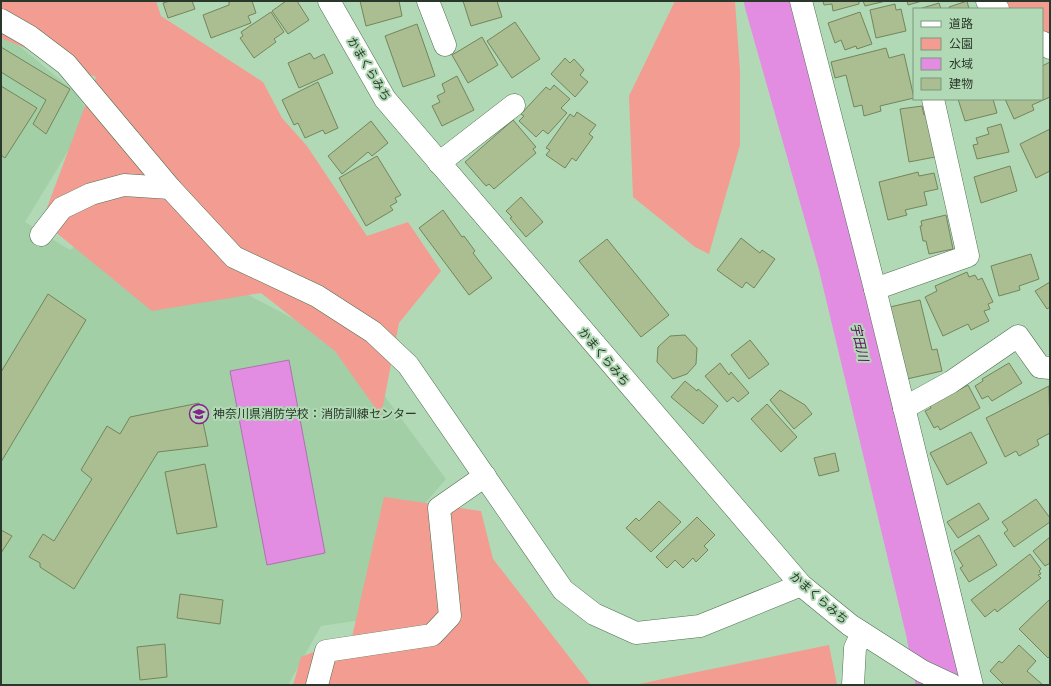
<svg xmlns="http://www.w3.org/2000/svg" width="1051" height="686" viewBox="0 0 1051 686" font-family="'PT Sans Narrow','Noto Sans JP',sans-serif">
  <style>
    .built { fill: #a2cfa6 }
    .green { fill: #f39c92 }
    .water { fill: #e28de2; stroke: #aa74ab }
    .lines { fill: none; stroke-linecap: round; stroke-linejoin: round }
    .river { stroke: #e28de2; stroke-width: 48 }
    .building { fill: #aabe92; stroke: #73855b }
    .minor-casing { stroke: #4d7050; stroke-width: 23 }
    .major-casing { stroke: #4d7050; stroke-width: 23 }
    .minor { stroke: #fff; stroke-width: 22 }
    .major { stroke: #fff; stroke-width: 22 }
    .labels { text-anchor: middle; stroke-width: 4; stroke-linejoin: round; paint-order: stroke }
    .street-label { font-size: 12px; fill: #29382a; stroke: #b2d9b5 }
    .poi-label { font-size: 12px; fill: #29382a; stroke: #b2d9b5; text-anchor: start }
    .water-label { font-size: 13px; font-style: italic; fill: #5c0e5e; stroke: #b2d9b5 }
  </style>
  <rect width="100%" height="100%" fill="#b2d9b5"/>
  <!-- built -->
  <polygon class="built" points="1,38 17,44 76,93 90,115 25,222 70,250 108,221 349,348 446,479 410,521 435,609 321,626 288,685 1,685"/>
  <!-- green -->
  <g class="green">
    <polygon points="1,1 156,1 161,16 263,82 282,118 307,146 367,236 408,222 441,271 399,323 381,416 335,351 261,293 152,311 42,221 96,77 1,38"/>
    <polygon points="675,1 735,1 740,71 740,145 709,254 695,247 633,197 629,96"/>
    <polygon points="995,1 1050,1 1050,59 1042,51 1042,9 1003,9"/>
    <polygon points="384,497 481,511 493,559 591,685 293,685 301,657 352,637"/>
    <polygon points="829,645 837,685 634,685"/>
  </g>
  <!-- water -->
  <polygon class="water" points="289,360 325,553 267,565 230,371"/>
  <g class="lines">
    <!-- river -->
    <polyline class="river" points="768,1 842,263 930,632 940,685"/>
  </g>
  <!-- building -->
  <g class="building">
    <polygon points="170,1 192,1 195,9 168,18 163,3"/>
    <polygon points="252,1 256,13 248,16 251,23 211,38 203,15 229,5 229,2 231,1"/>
    <polygon points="286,1 297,1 309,20 288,34 272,11"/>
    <polygon points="360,1 399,1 402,16 366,26"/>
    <polygon points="463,1 497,1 502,17 471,26"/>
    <polygon points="823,1 859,1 859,4 833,11 832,4 824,5"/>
    <polygon points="863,1 886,1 865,6"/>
    <polygon points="907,1 922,1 908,5"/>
    <polygon points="967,1 969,9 950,9 949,7"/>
    <polygon points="939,3 941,9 919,9"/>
    <polygon points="895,4 896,10 901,9 906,31 876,38 870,10"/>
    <polygon points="271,12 284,32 274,39 276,42 254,58 240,38 243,36 241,32"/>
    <polygon points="860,12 872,44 857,49 856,46 845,50 841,40 835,43 828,23"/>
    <polygon points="515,22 540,59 512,78 487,41"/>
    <polygon points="417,24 435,76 403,87 385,36"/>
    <polygon points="482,37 498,65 468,83 452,55"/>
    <polygon points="1,47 70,89 46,134 33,124 46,100 1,72"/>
    <polygon points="886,48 889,58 904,54 914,98 880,106 881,111 864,116 862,105 854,107 846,75 835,78 831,62"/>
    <polygon points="310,53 314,59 324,54 333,73 299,88 288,63"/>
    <polygon points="565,58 570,63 574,59 584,70 580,75 588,82 575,97 551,74"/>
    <polygon points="1050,62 1050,97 1032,105 1034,110 1014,119 1005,99 1042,99 1042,66"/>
    <polygon points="457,76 474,110 442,126 432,106 440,102 437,96 445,92 442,84"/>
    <polygon points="318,82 338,128 325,134 323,130 305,138 298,123 294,125 282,100"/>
    <polygon points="554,85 570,99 561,108 567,113 548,134 543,130 536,137 519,121 524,116 521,114 546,87 550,90"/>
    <polygon points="1,86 37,108 5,158 1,155"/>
    <polygon points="958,99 993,99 997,113 965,121"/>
    <polygon points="922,106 924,115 928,115 935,157 909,162 900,109"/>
    <polygon points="577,112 596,125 589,134 593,137 576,161 572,158 565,168 546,155 550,150 546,148 570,114 574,117"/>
    <polygon points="513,120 536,147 533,149 536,153 494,189 489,184 486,186 465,162"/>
    <polygon points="371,121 388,143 372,156 368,152 342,174 328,156"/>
    <polygon points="1001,124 1009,152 977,159 973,145 978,144 976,138 989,134 987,128"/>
    <polygon points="1050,129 1050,171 1036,178 1020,144"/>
    <polygon points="377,156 401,195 395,198 397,202 390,206 393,210 366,226 339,178"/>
    <polygon points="1010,166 1017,191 981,203 974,177"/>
    <polygon points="918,172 919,176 934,173 938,189 924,192 927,205 905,210 907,215 888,220 879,182"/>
    <polygon points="521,197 543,222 526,237 510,218 512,217 506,211"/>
    <polygon points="443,210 462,237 464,236 475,251 473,253 492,278 469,295 419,228"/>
    <polygon points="946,215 953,249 929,254 926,241 923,241 920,226 922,226 921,221"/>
    <polygon points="741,238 760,253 762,250 775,259 754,288 746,282 742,288 717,270"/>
    <polygon points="607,239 669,315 641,337 579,261"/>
    <polygon points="1031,254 1039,279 1019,286 1020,290 999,296 991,266"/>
    <polygon points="967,272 969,277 975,275 978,280 982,278 993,302 988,304 990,309 984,311 989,321 971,330 968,324 943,336 925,297 937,291 935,286"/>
    <polygon points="1050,282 1050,307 1047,309 1035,291"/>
    <polygon points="48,294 86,320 1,462 1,372"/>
    <polygon points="920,300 932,350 937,349 942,371 907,379 890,307"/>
    <polygon points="685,335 697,348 696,364 687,374 673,379 657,362 658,347 670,336"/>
    <polygon points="750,340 769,364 749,379 731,355"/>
    <polygon points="720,363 729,375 731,372 749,393 738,402 733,397 727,402 705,376"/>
    <polygon points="1009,363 1022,383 992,401 988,396 982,399 975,386 983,381 982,379"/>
    <polygon points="685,381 697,391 698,389 718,406 703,424 671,397"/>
    <polygon points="968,385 980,408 940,430 938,426 934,428 925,411 931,408 930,405"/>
    <polygon points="1049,386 1050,433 1037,440 1039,445 1019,456 1016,451 1005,457 986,418"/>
    <polygon points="780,390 805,405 812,414 794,429 770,400"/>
    <polygon points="199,403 208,446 158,452 74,589 40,567 40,563 29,557 43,534 54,541 92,479 81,470 107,426 120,434 130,417"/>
    <polygon points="767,404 797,437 781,452 751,419"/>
    <polygon points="971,432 987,463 947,485 930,453"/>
    <polygon points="835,453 839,471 819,476 814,458"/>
    <polygon points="205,464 217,527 177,534 165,472"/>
    <polygon points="1036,499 1050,518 1050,522 1014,547 1004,533 1008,530 1002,522"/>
    <polygon points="659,501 681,522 651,552 626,528 636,518 639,521"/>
    <polygon points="979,503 989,519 958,538 947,522"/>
    <polygon points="697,517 715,535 704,546 708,550 696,562 693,558 683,568 675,560 667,568 656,557"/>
    <polygon points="1,530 12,536 1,553"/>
    <polygon points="979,535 997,565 969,582 960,568 963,566 954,551"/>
    <polygon points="1050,537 1050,563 1045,566 1033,551"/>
    <polygon points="1030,554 1041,569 1039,571 1041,574 1038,575 1041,578 997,612 995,609 985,617 971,600"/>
    <polygon points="180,594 223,600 220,624 177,618"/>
    <polygon points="1050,599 1050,656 1048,658 1019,629"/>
    <polygon points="165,644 167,677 140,680 137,647"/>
    <polygon points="1019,645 1036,661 1027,671 1043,685 1004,685 990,671 999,661 1002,663"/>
  </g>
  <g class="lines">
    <!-- minor casing -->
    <g class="minor-casing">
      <g id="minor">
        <polyline points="428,1 445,45"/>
        <polyline points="801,1 875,289 972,685"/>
        <polyline points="987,1 998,9"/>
        <polyline points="1,20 29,36 66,64 170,188"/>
        <polyline points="1042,42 1050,48"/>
        <polyline points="439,163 514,105"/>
        <polyline points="41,235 62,208 91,194 124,185 170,188 234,257 317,296 373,332 408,365 563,590 594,614 636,633 700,626 801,585"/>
        <polyline points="875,289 968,256 933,99"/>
        <polyline points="904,408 951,382 1018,336 1040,367 1050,368"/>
        <polyline points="317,685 326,651 432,635 450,616 439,508 485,476"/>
        <polyline points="853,685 855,648 862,633"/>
      </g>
    </g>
    <!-- major casing -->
    <g class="major-casing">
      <polyline id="major" points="329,1 385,99 801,585 850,625 922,671 952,685"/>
    </g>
    <!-- minor -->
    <use href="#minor" class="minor"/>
    <!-- major -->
    <use href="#major" class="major"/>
  </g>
  <!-- icons -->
  <defs>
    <g id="school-ring" transform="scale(1)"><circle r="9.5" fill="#b2d9b5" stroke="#87228a" stroke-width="1.5"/><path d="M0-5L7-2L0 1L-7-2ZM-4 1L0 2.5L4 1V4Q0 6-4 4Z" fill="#87228a"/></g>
  </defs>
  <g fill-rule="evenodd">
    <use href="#school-ring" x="199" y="414"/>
  </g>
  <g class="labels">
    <!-- street labels -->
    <g class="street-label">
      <text transform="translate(369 69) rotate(59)" y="4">かまくらみち</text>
      <text transform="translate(604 357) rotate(50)" y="4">かまくらみち</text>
      <text transform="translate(819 598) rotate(41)" y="4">かまくらみち</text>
    </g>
    <!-- poi labels -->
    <g class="poi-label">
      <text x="213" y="418">神奈川県消防学校：消防訓練センター</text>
    </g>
    <!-- water labels -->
    <g class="water-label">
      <text transform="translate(860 342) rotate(77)" y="5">宇田川</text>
    </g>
  </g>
  <!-- border -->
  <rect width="1051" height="686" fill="none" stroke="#29382a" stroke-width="4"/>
  <!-- legend -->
  <rect x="913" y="8" width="130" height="92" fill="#b2d9b5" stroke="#7b997d"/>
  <rect x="921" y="21" width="20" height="6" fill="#ffffff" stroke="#7b997d"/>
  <text x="949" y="28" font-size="12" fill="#29382a">道路</text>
  <rect x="921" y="38" width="20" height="12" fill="#f39c92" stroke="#7b997d"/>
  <text x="949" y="48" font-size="12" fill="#29382a">公園</text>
  <rect x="921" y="58" width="20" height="12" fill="#e28de2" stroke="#7b997d"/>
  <text x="949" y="68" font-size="12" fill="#29382a">水域</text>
  <rect x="921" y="78" width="20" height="12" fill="#aabe92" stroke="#7b997d"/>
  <text x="949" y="88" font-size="12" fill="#29382a">建物</text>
</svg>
